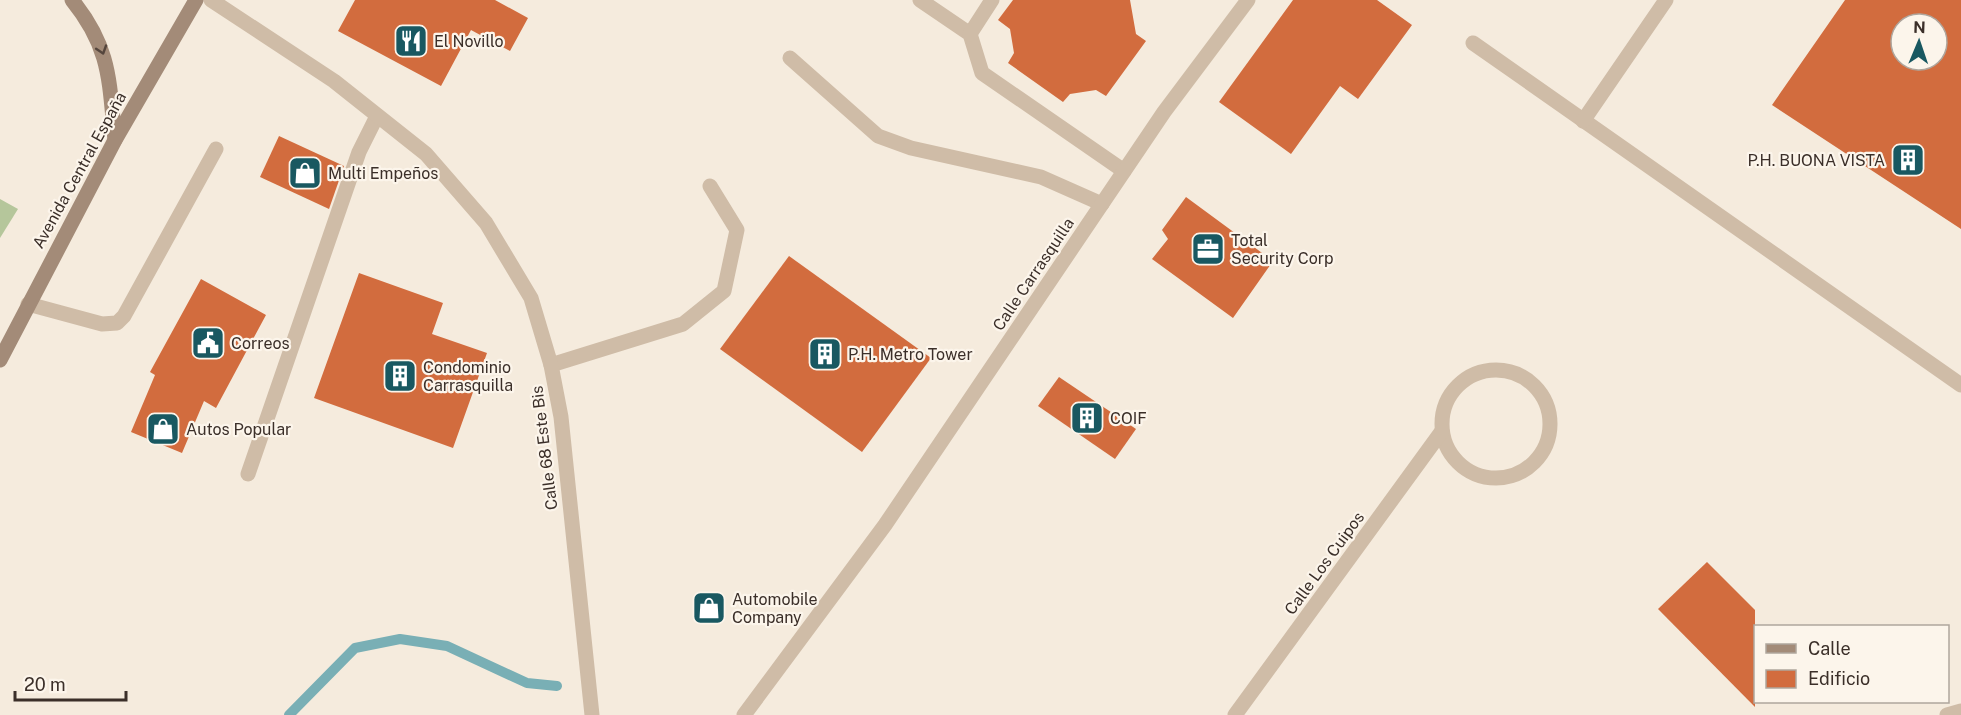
<svg xmlns="http://www.w3.org/2000/svg" width="1961" height="715" viewBox="0 0 1961 715" font-family="'Public Sans',sans-serif">
  <style>
    .green { fill: #b5c69b }
    .lines { fill: none; stroke-linecap: round; stroke-linejoin: round }
    .stream { stroke: #79afb5; stroke-width: 10 }
    .building { fill: #d26c3e; fill-rule: evenodd }
    .lane { stroke: #cfbca7; stroke-width: 15 }
    .street { stroke: #cfbca7; stroke-width: 15 }
    .secondary { stroke: #a38b78; stroke-width: 15 }
    .oneway { stroke: #55463d }
    .labels { text-anchor: middle; stroke-width: 4.5; stroke-linejoin: round; paint-order: stroke }
    .poi-label { font-size: 16px; fill: #3b2f29; stroke: #fcf5eb; text-anchor: start }
    .street-label { font-size: 16px; fill: #3b2f29; stroke: #fcf5eb }
  </style>
  <rect width="100%" height="100%" fill="#f5ebdd"/>
  <!-- green -->
  <polygon class="green" points="0,199 18,209 0,238"/>
  <g class="lines">
    <!-- stream -->
    <polyline class="stream" points="289,715 355,648 400,639 447,646 527,683 557,686"/>
  </g>
  <!-- building -->
  <g class="building">
    <polygon points="355,0 495,0 528,18 510,51 471,30 441,86 338,31"/>
    <polygon points="1013,0 1130,0 1136,34 1146,41 1106,96 1096,90 1070,94 1063,102 1008,63 1014,53 1010,29 998,20"/>
    <polygon points="1293,0 1377,0 1412,25 1358,99 1340,86 1291,154 1219,102"/>
    <path d="M1845,0h116v229l-189,-124zM1901,24h36v36h-36z"/>
    <polygon points="279,136 344,166 329,209 260,177"/>
    <polygon points="1186,197 1273,261 1233,318 1152,259 1168,239 1162,230"/>
    <polygon points="789,256 931,358 862,452 720,349"/>
    <polygon points="359,273 443,303 432,334 487,353 453,448 314,398"/>
    <polygon points="201,279 266,315 216,408 204,401 182,453 131,432 155,375 150,372"/>
    <polygon points="1059,377 1136,429 1115,459 1038,406"/>
    <polygon points="1707,562 1755,610 1755,707 1658,609"/>
  </g>
  <g class="lines">
    <!-- lane -->
    <g class="lane">
      <polyline points="920,0 970,34 982,73 1124,171"/>
      <polyline points="970,34 992,0"/>
      <polyline points="790,58 878,136 911,148 1041,177 1102,204"/>
      <polyline points="28,304 102,324 117,323 124,316 216,149"/>
      <polyline points="551,365 683,324 724,291 737,230 710,186"/>
      <polyline points="248,474 359,152 377,116"/>
    </g>
    <!-- street -->
    <g class="street">
      <polyline points="211,0 334,81 426,154 486,223 531,298 551,365 561,417 592,715"/>
      <polyline points="1473,43 1961,385"/>
      <polyline points="1583,121 1666,0"/>
      <circle cx="1496" cy="424" r="54"/>
      <polyline points="744,715 885,525 1164,112 1248,0"/>
      <polyline points="1235,715 1442,431"/>
      <polyline points="1947,715 1961,711"/>
    </g>
    <!-- secondary -->
    <g class="secondary">
      <path d="M72,0c39,48 37,81 43,140"/>
      <polyline points="0,360 115,140 196,0"/>
    </g>
  </g>
  <!-- one-way arrows -->
  <defs><path id="oneway-chevron" d="M-2-3.5L2.5 0L-2 3.5" fill="none" stroke-width="1.6" stroke-linecap="round" stroke-linejoin="round" transform="scale(1.5)"/></defs>
  <use class="oneway" href="#oneway-chevron" transform="translate(102 50) rotate(72)"/>
  <!-- icons -->
  <defs>
    <g id="restaurant-square" transform="scale(1.725)"><rect x="-9" y="-9" width="18" height="18" rx="4" fill="#195861" stroke="#fcf5eb"/><path d="M-5-6h1v4h1v-4h1v4h1v-4h1v5L-1.5 .5V6h-2V.5L-5-1ZM5-6V6H3V1.5H1.5Q1.5-4 5-6Z" fill="#fff"/></g>
    <g id="building-square" transform="scale(1.725)"><rect x="-9" y="-9" width="18" height="18" rx="4" fill="#195861" stroke="#fcf5eb"/><path d="M-4-6H4V6H1V3H-1V6H-4ZM-2.5-4.3h1.7v1.8h-1.7ZM.8-4.3h1.7v1.8H.8ZM-2.5-1h1.7V.8h-1.7ZM.8-1h1.7V.8H.8Z" fill="#fff"/></g>
    <g id="shop-square" transform="scale(1.725)"><rect x="-9" y="-9" width="18" height="18" rx="4" fill="#195861" stroke="#fcf5eb"/><path d="M-5-2.5h2.3a2.7 3.5 0 0 1 5.4 0H5L5.5 6h-11ZM-1.5-2.5h3a1.5 2.3 0 0 0-3 0Z" fill="#fff"/></g>
    <g id="office-square" transform="scale(1.725)"><rect x="-9" y="-9" width="18" height="18" rx="4" fill="#195861" stroke="#fcf5eb"/><path d="M-6-3h4V-5.5h4V-3h4V5H-6ZM-1-4.5V-3h2v-1.5ZM-6 0V1H6V0Z" fill="#fff"/></g>
    <g id="civic-square" transform="scale(1.725)"><rect x="-9" y="-9" width="18" height="18" rx="4" fill="#195861" stroke="#fcf5eb"/><path d="M-.6-6.5H3V-4.5H.6V-3L4-1V1h2V6H-6V1h2V-1L-.6-3ZM-1.2 2.5V6h2.4V2.5Z" fill="#fff"/></g>
  </defs>
  <g fill-rule="evenodd">
    <use href="#restaurant-square" x="411" y="41"/>
    <use href="#building-square" x="1908" y="160"/>
    <use href="#shop-square" x="305" y="173"/>
    <use href="#office-square" x="1208" y="249"/>
    <use href="#civic-square" x="208" y="343"/>
    <use href="#building-square" x="825" y="354"/>
    <use href="#building-square" x="400" y="376"/>
    <use href="#building-square" x="1087" y="418"/>
    <use href="#shop-square" x="163" y="429"/>
    <use href="#shop-square" x="709" y="608"/>
  </g>
  <g class="labels">
    <!-- poi labels -->
    <g class="poi-label">
      <text x="434" y="47">El Novillo</text>
      <text x="1885" y="166" text-anchor="end">P.H. BUONA VISTA</text>
      <text x="328" y="179">Multi Empeños</text>
      <text x="1231" y="246">Total<tspan x="1231" dy="18">Security Corp</tspan></text>
      <text x="231" y="349">Correos</text>
      <text x="848" y="360">P.H. Metro Tower</text>
      <text x="423" y="373">Condominio<tspan x="423" dy="18">Carrasquilla</tspan></text>
      <text x="1110" y="424">COIF</text>
      <text x="186" y="435">Autos Popular</text>
      <text x="732" y="605">Automobile<tspan x="732" dy="18">Company</tspan></text>
    </g>
    <!-- street labels -->
    <g class="street-label">
      <text transform="translate(79 170) rotate(-61)" y="6">Avenida Central España</text>
      <text transform="translate(1033 274) rotate(-56)" y="6">Calle Carrasquilla</text>
      <text transform="translate(544 448) rotate(-97)" y="6">Calle 68 Este Bis</text>
      <text transform="translate(1324 563) rotate(-54)" y="6">Calle Los Cuipos</text>
    </g>
  </g>
  <!-- legend -->
  <rect x="1754" y="625" width="195" height="78" fill="#fcf5eb" stroke="#afa69d" stroke-width="1.5"/>
  <rect x="1766" y="644" width="30" height="9" fill="#a38b78" stroke="#afa69d" stroke-width="1.5"/>
  <text x="1808" y="655" font-size="18" fill="#3b2f29">Calle</text>
  <rect x="1766" y="670" width="30" height="18" fill="#d26c3e" stroke="#afa69d" stroke-width="1.5"/>
  <text x="1808" y="685" font-size="18" fill="#3b2f29">Edificio</text>
  <!-- north arrow -->
  <g transform="translate(1919 42) rotate(2)"><circle r="28" fill="#fcf5eb" stroke="#afa69d" stroke-width="1.5"/>
  <path d="M0-4.5L10 22L0 15L-10 22Z" fill="#195861"/>
  <text y="-9" font-size="16" font-weight="bold" text-anchor="middle" fill="#3b2f29">N</text>
  </g>
  <!-- scale -->
  <path d="M15 691v9h111v-9" fill="none" stroke="#3b2f29" stroke-width="3"/>
  <text x="24" y="691" font-size="18" fill="#3b2f29" stroke="#fcf5eb" stroke-width="4.5" paint-order="stroke">20 m</text>
</svg>
